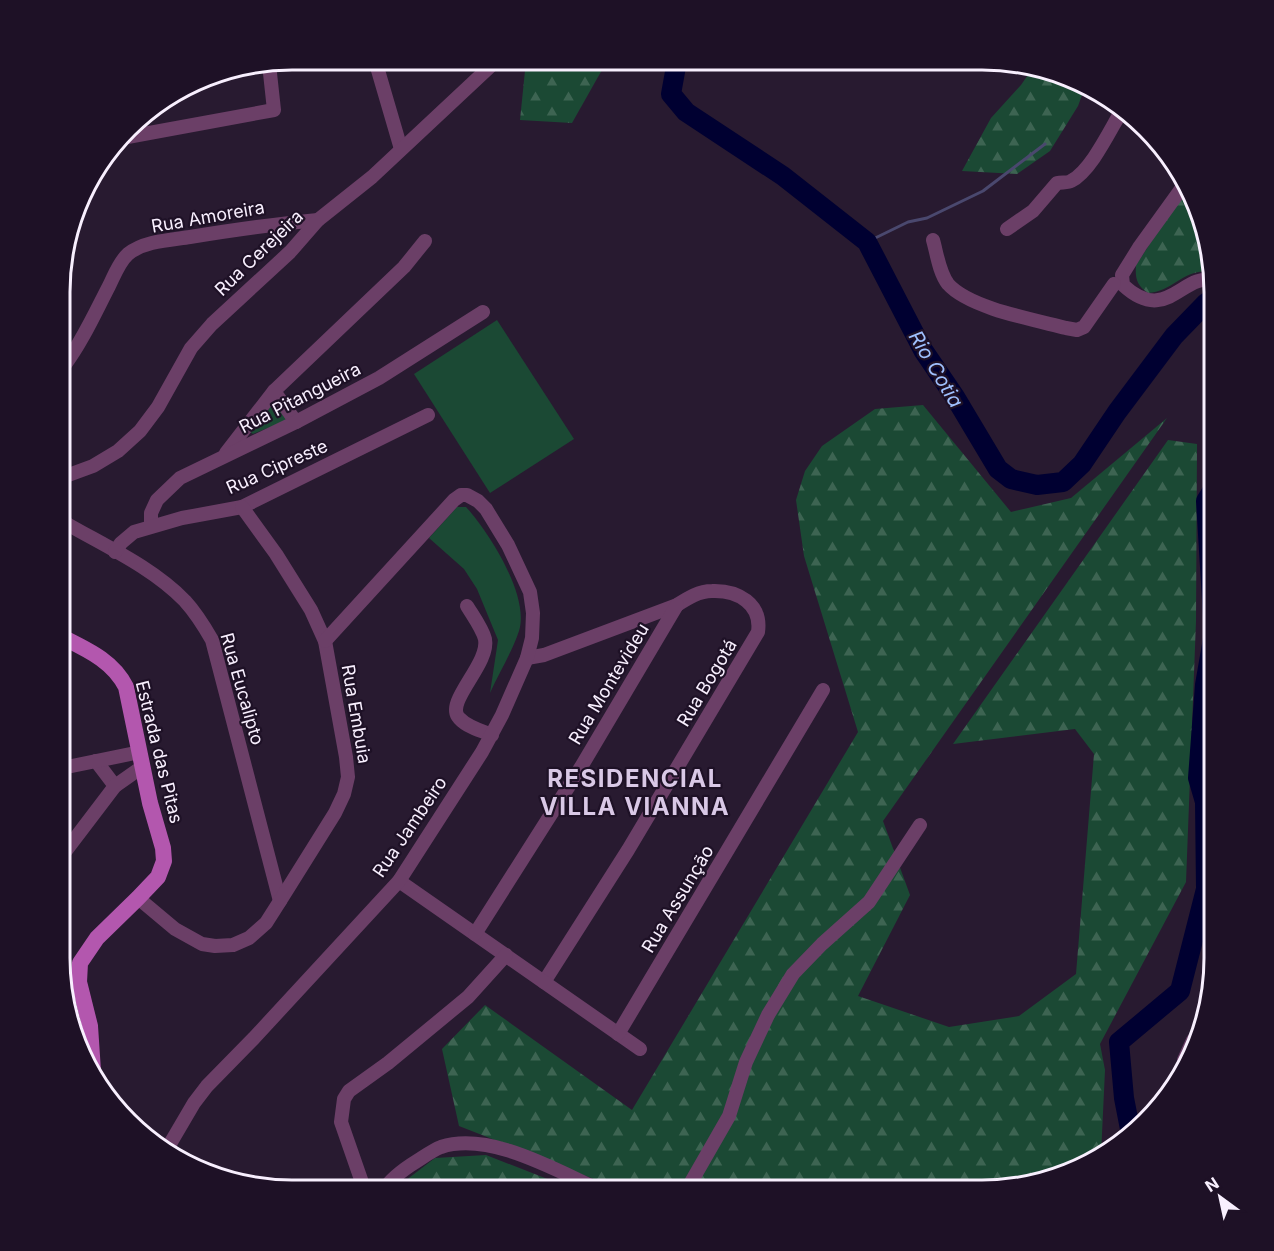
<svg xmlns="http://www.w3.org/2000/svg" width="1274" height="1251" viewBox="0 0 1274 1251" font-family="Inter,sans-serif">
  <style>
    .forest { fill: url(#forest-firs) }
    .green { fill: #1b4934 }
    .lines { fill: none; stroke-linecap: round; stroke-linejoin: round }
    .stream { stroke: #4a486e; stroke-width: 3 }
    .river { stroke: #000031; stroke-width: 20 }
    .minor { stroke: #6b3f67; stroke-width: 14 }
    .major { stroke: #b357ae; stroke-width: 16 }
    .labels { text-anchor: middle; stroke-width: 4.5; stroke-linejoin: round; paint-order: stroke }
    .street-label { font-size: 18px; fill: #f8effe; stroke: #1e1126 }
    .water-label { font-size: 20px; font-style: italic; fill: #9fc0fe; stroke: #1e1126 }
    .district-label { font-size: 24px; font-weight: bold; letter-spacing: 1.5px; fill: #d9c8e6; stroke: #1e1126 }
    .rim { fill: none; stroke: #f8effe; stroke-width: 3 }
  </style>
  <defs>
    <pattern id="forest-firs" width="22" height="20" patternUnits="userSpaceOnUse" patternTransform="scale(1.5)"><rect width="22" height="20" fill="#1b4934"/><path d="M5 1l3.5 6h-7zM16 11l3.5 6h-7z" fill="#3d6452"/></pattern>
  </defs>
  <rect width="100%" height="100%" fill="#281a30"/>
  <!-- forest -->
  <g class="forest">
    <polygon points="526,61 607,61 572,123 520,120"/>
    <polygon points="1032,69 1085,87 1078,106 1050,151 1017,174 962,171 991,118 1021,85"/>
    <path d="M1186,189l16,28 10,55c-27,-5 -39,20 -64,21 -11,-8 -13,-14 -12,-28z"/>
    <polygon points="923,405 1011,512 1071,498 1167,418 883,821 910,895 858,996 949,1027 1019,1016 1076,974 1094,754 1075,729 953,744 1168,440 1197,444 1196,621 1186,882 1100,1044 1105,1070 1101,1155 1057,1179 996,1191 624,1191 459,1126 442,1049 485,1005 632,1110 858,732 804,556 796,500 805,471 822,446 875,409"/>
    <polygon points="486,1155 578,1191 399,1191 401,1184 435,1158"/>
  </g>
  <!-- green -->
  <g class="green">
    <polygon points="497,320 574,439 490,493 414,374"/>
    <polygon points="276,404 287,418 286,421 253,434 250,432 271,405"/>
    <path d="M457,507h9c23,25 64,89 53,124 -7,21 -20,42 -29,62l8,-53 -21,-51 -13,-20 -35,-31z"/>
  </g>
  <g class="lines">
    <!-- stream -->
    <polyline class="stream" points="867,242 908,222 927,218 983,191 1045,144"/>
    <!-- river -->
    <g class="river">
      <polyline points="677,61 671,94 686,112 783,176 867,242 923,350 955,397 998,469 1011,479 1037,485 1063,482 1082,464 1117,412 1174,336 1206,303 1214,307"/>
      <polyline points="1131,1134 1124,1098 1119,1042 1180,991 1206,889 1205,802 1198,778 1205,685 1214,633 1206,501 1214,488"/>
    </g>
    <!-- minor -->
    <g class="minor">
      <polyline points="375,60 401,149"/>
      <polyline points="122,138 274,110 269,64"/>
      <path d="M1184,185l-44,61 -18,29 1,10c44,41 60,-14 91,-4"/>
      <path d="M1007,229l26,-18 24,-28c5,-1 11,0 14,-2 20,-10 39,-51 50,-69"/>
      <path d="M933,240c4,14 6,32 15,44 21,24 87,36 118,44l11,2 7,-3 30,-43"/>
      <path d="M64,366c18,-24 31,-53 45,-80 5,-10 10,-24 19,-32 16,-13 42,-14 62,-17 43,-7 85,-13 128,-17"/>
      <polyline points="274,391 296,422"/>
      <polyline points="226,453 274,391 404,267 425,241"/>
      <polyline points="63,477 93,466 118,451 140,431 158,407 191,348 212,324 290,252 318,220 372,177 496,61"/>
      <path d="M63,519l4,5c40,23 86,44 118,77 11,12 19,25 27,39l68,261"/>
      <polyline points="151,526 151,513 157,500 180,478 296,422 379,378 483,312"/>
      <polyline points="115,552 121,543 134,532 182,518 242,507 428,415"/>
      <path d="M467,606c6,10 15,22 18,33 5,25 -41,63 -26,79 8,9 22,13 33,17"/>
      <path d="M527,658l17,-3 133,-50c11,-7 22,-14 35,-14 26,-1 50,13 46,41l-130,218 -84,132"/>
      <polyline points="96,761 115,786"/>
      <polyline points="62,768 140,752"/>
      <polyline points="61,857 115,786 142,767"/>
      <polyline points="399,881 640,1049"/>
      <polyline points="138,898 175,929 202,944 215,946 233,945 249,938 266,923 280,901 335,813 344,794 348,777 346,757 325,641 311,610 276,554 242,507"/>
      <polyline points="475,934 581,767 677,605"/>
      <polyline points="618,1034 823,690"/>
      <polyline points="1185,1069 1184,1060 1193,1040"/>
      <polyline points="167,1149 194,1103 207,1086 254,1038 399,881 482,752 502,715 527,658 532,638 533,613 530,592 508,545 486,509 478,501 467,495 461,495 454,500 325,641"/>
      <polyline points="365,1191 341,1122 344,1099 349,1091 388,1063 468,997 506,955"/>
      <path d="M383,1191c8,-13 21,-22 34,-30 8,-5 16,-11 24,-14 49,-16 116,24 161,44"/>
      <polyline points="686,1191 729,1116 746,1062 768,1015 793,974 822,944 869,902 920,825"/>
    </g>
    <!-- major -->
    <path class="major" d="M62,637c26,13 51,24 64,50l24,116 13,45 1,13 -6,16 -20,21 -41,40 -17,25 -1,19 11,44 3,45"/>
  </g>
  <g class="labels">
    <!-- street labels -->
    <g class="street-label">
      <text transform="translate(208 217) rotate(-10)" y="6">Rua Amoreira</text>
      <text transform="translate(259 253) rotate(-44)" y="6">Rua Cerejeira</text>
      <text transform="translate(300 398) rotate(-27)" y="6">Rua Pitangueira</text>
      <text transform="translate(277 467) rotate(-24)" y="6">Rua Cipreste</text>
      <text transform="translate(707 683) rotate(-59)" y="6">Rua Bogotá</text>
      <text transform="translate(609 684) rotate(-59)" y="6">Rua Montevideu</text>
      <text transform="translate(242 689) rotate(74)" y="6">Rua Eucalipto</text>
      <text transform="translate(356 714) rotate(80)" y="6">Rua Embuia</text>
      <text transform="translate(159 752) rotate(76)" y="6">Estrada das Pitas</text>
      <text transform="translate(410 827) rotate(-56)" y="6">Rua Jambeiro</text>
      <text transform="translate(678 899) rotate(-59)" y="6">Rua Assunção</text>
    </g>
    <!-- water labels -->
    <g class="water-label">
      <text transform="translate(936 369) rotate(59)" y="7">Rio Cotia</text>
    </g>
    <!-- district labels -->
    <g class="district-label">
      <text x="635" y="787">RESIDENCIAL<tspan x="635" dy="28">VILLA VIANNA</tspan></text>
    </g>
  </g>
  <!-- crop -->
  <path d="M0 0H1274V1251H0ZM292 70H982A222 222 0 0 1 1204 292V958A222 222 0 0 1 982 1180H292A222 222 0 0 1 70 958V292A222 222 0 0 1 292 70Z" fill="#1e1126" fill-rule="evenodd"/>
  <path class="rim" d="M292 70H982A222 222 0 0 1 1204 292V958A222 222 0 0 1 982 1180H292A222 222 0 0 1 70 958V292A222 222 0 0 1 292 70Z"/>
  <!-- north arrow -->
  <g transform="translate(1220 1197) rotate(327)" stroke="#1e1126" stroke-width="4.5" paint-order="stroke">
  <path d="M0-4.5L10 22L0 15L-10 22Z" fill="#f8effe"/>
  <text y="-9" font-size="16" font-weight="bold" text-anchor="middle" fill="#f8effe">N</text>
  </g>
</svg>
